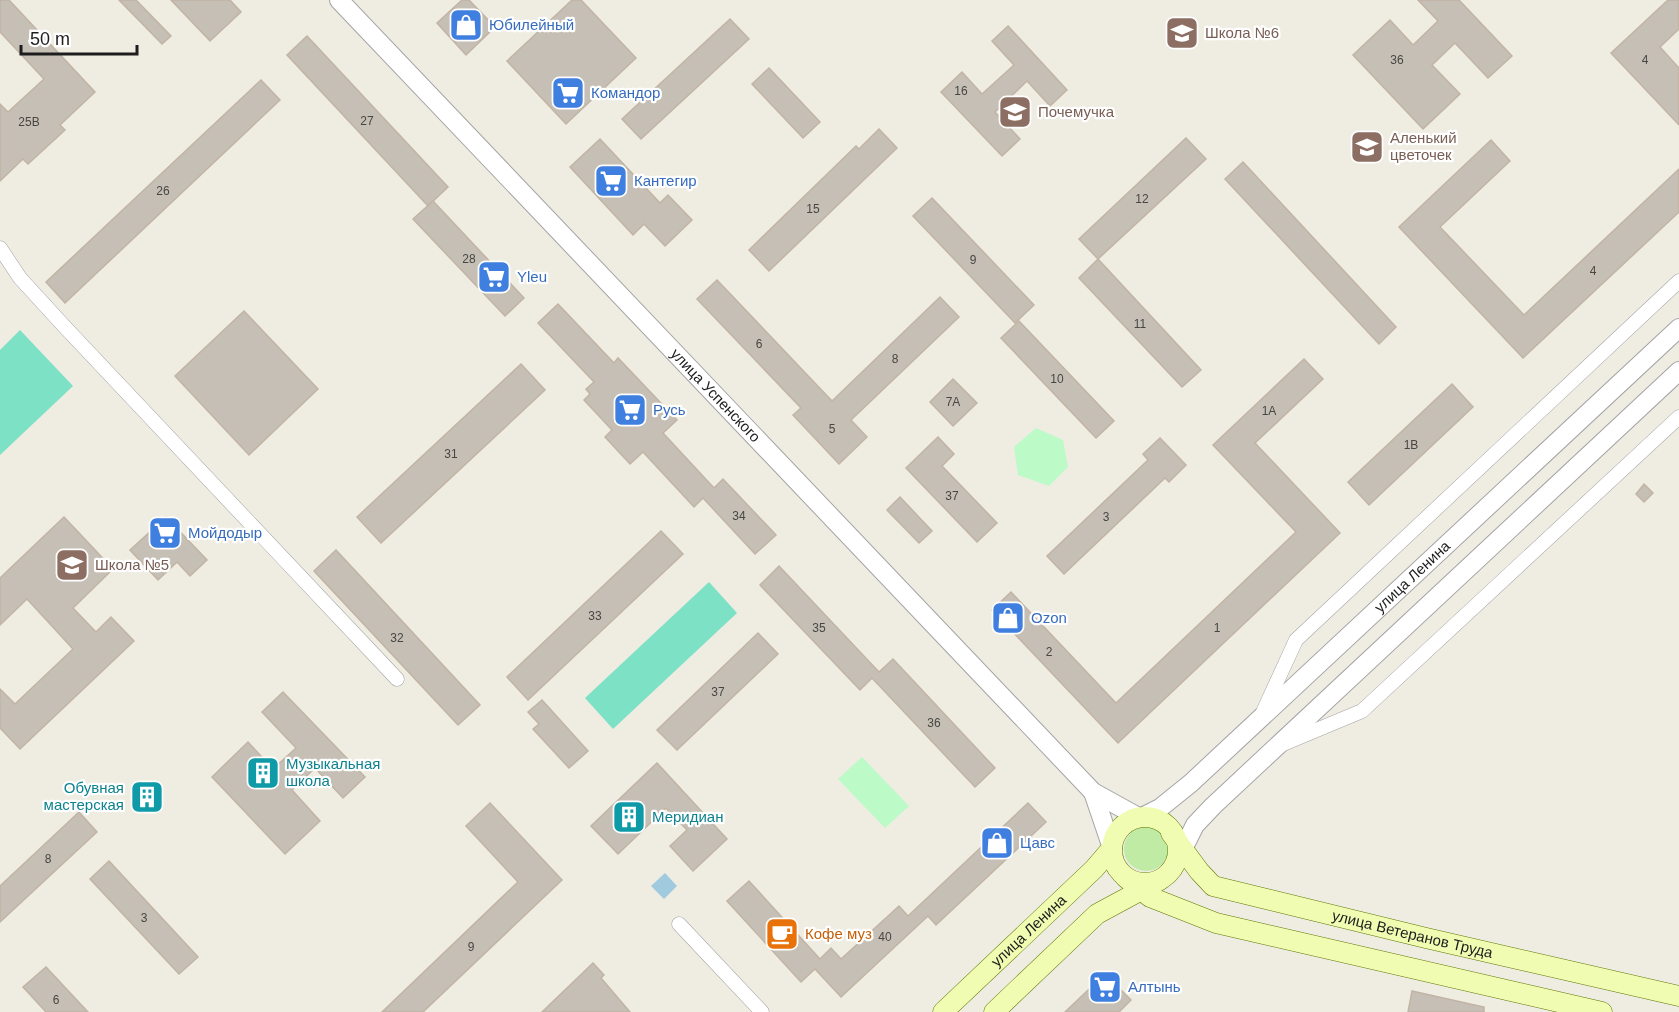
<svg xmlns="http://www.w3.org/2000/svg" width="1679" height="1012" viewBox="0 0 1679 1012" font-family="Helvetica,sans-serif">
  <style>
    .grass { fill: #c0eba5 }
    .park { fill: #bcfbc8 }
    .pitch { fill: #7ce1c5 }
    .water { fill: #a0cade }
    .building { fill: #c6bfb5; stroke: #c1b4a4; stroke-width: 1.5 }
    .lines { fill: none; stroke-linecap: round; stroke-linejoin: round }
    .minor-casing { stroke: #a4a4a4; stroke-width: 15 }
    .tertiary-casing { stroke: #a4a4a4; stroke-width: 20 }
    .secondary-casing { stroke: #5e7700; stroke-width: 21 }
    .minor { stroke: #fff; stroke-width: 14 }
    .tertiary { stroke: #fff; stroke-width: 18 }
    .secondary { stroke: #f1fcb3; stroke-width: 20 }
    .labels { text-anchor: middle; stroke-width: 4.5; stroke-linejoin: round; paint-order: stroke }
    .number-label { font-size: 12px; fill: #474643 }
    .shop-label { font-size: 15px; fill: #366cbe; stroke: #fff; text-anchor: start }
    .education-label { font-size: 15px; fill: #785e54; stroke: #fff; text-anchor: start }
    .street-label { font-size: 15px; fill: #1d1d1d; stroke: #fff }
    .culture-label { font-size: 15px; fill: #0d838f; stroke: #fff; text-anchor: start }
    .food-label { font-size: 15px; fill: #c56008; stroke: #fff; text-anchor: start }
  </style>
  <rect width="100%" height="100%" fill="#efece2"/>
  <!-- grass -->
  <circle class="grass" cx="1146" cy="849" r="22"/>
  <!-- park -->
  <g class="park">
    <polygon points="1036,428 1063,440 1068,467 1049,486 1018,475 1014,447"/>
    <polygon points="862,757 909,806 885,828 838,779"/>
  </g>
  <!-- pitch -->
  <g class="pitch">
    <polygon points="20,330 73,386 0,455 0,350"/>
    <polygon points="709,582 737,613 613,729 585,698"/>
  </g>
  <!-- water -->
  <polygon class="water" points="665,873 677,886 664,899 651,886"/>
  <!-- building -->
  <g class="building">
    <polygon points="0,0 9,0 95,92 60,125 65,130 28,164 23,159 0,181 0,104 8,112 44,79 0,32"/>
    <polygon points="119,0 136,0 171,36 162,44"/>
    <polygon points="171,0 230,0 241,12 210,41"/>
    <polygon points="462,0 469,0 495,27 466,55 437,23"/>
    <polygon points="572,0 581,0 636,58 566,124 507,61"/>
    <polygon points="1418,0 1459,0 1512,56 1488,78 1455,43 1432,65 1460,94 1423,129 1353,55 1390,20 1413,45 1438,21"/>
    <polygon points="1668,0 1679,0 1679,29 1660,47 1679,68 1679,125 1611,53"/>
    <polygon points="730,19 749,39 641,139 622,119"/>
    <polygon points="1008,26 1067,90 1050,106 1027,81 995,112 1020,139 1002,156 941,92 962,72 982,94 1014,65 992,41"/>
    <polygon points="307,36 448,187 428,206 287,55"/>
    <polygon points="769,68 820,122 803,138 752,84"/>
    <polygon points="261,80 280,100 65,303 46,282"/>
    <polygon points="879,129 897,148 769,271 749,250 856,146 859,149"/>
    <polygon points="1186,138 1206,159 1098,259 1079,239"/>
    <polygon points="600,139 660,203 668,195 692,220 665,246 644,224 633,235 570,167"/>
    <polygon points="1491,140 1510,161 1440,227 1524,315 1679,169 1679,212 1523,358 1399,227"/>
    <polygon points="1243,162 1396,327 1379,344 1225,179"/>
    <polygon points="932,198 1034,305 1015,323 913,216"/>
    <polygon points="433,201 524,298 505,316 413,219"/>
    <polygon points="1098,259 1201,370 1182,387 1079,278"/>
    <polygon points="717,280 832,401 940,297 959,317 851,420 867,437 839,464 793,415 801,408 697,299"/>
    <polygon points="558,304 614,363 618,358 677,420 663,433 714,488 723,479 776,535 755,554 703,498 694,507 643,452 630,464 605,437 612,430 584,400 590,394 586,389 594,382 538,323"/>
    <polygon points="244,311 318,389 249,455 175,376"/>
    <polygon points="1019,321 1114,421 1096,438 1001,338"/>
    <polygon points="1304,359 1323,379 1255,443 1340,533 1118,743 992,610 1011,592 1116,703 1296,532 1213,445"/>
    <polygon points="521,364 545,390 381,543 357,517"/>
    <polygon points="953,379 977,403 953,426 930,402"/>
    <polygon points="1452,384 1473,407 1369,505 1348,482"/>
    <polygon points="938,437 954,454 942,466 997,523 977,542 906,468"/>
    <polygon points="1160,438 1186,465 1169,482 1165,478 1064,574 1047,556 1148,460 1143,454"/>
    <polygon points="1644,484 1653,493 1644,502 1636,494"/>
    <polygon points="900,497 932,531 919,543 887,510"/>
    <polygon points="64,517 113,569 73,608 96,632 111,617 134,641 20,749 0,728 0,689 15,704 73,649 27,599 0,625 0,578"/>
    <polygon points="166,517 207,560 190,576 177,562 158,580 130,550"/>
    <polygon points="661,531 683,554 528,700 507,677"/>
    <polygon points="336,550 480,705 458,725 314,571"/>
    <polygon points="779,566 879,672 893,659 995,768 975,787 872,678 860,690 760,585"/>
    <polygon points="758,633 778,654 677,750 657,730"/>
    <polygon points="283,692 365,777 343,798 315,768 292,790 320,821 285,854 212,777 248,742 273,769 296,748 262,712"/>
    <polygon points="542,700 588,751 569,768 533,729 539,724 528,712"/>
    <polygon points="657,763 727,839 693,871 670,846 687,830 666,808 618,854 591,826"/>
    <polygon points="145,784 159,799 148,810 134,795"/>
    <polygon points="490,803 562,880 423,1012 382,1012 518,882 466,826"/>
    <polygon points="1028,803 1046,822 936,925 928,916 841,997 815,969 801,982 727,901 749,881 820,959 831,948 841,959 899,906 908,916"/>
    <polygon points="79,812 97,832 0,922 0,886"/>
    <polygon points="109,861 198,957 179,974 90,879"/>
    <polygon points="593,963 604,975 601,978 630,1012 542,1012"/>
    <polygon points="46,967 88,1012 46,1012 23,987"/>
    <polygon points="1105,974 1131,1000 1119,1012 1065,1012"/>
    <polygon points="1412,991 1484,1007 1484,1012 1408,1012"/>
  </g>
  <g class="lines">
    <!-- minor casing -->
    <g class="minor-casing">
      <g id="minor">
        <polyline points="0,248 20,278 63,325 397,679"/>
        <polyline points="1263,712 1296,640 1679,281"/>
        <polyline points="1283,744 1362,711 1679,417"/>
        <polyline points="679,924 762,1012"/>
      </g>
    </g>
    <!-- tertiary casing -->
    <g class="tertiary-casing">
      <g id="tertiary">
        <path id="s1" d="M339,0l754,792 47,26 20,-10 31,-25 488,-455"/>
        <polyline points="1093,792 1112,848"/>
        <polyline points="1177,861 1195,825 1213,806 1679,371"/>
      </g>
    </g>
    <!-- secondary casing -->
    <g class="secondary-casing">
      <g id="secondary">
        <circle cx="1145" cy="850" r="33"/>
        <path id="s2" d="M1171,833l28,38 14,15 213,52 253,58"/>
        <polyline points="1125,877 1150,897 1216,923 1602,1012"/>
        <path id="s3" d="M943,1012l151,-143 18,-21"/>
        <polyline points="994,1012 1097,914 1160,880"/>
      </g>
    </g>
    <!-- minor -->
    <use href="#minor" class="minor"/>
    <!-- tertiary -->
    <use href="#tertiary" class="tertiary"/>
    <!-- secondary -->
    <use href="#secondary" class="secondary"/>
  </g>
  <!-- icons -->
  <defs>
    <g id="shop-square" transform="scale(1.725)"><rect x="-9" y="-9" width="18" height="18" rx="4" fill="#3f7fe0" stroke="#fff"/><path d="M-5-2.5h2.3a2.7 3.5 0 0 1 5.4 0H5L5.5 6h-11ZM-1.5-2.5h3a1.5 2.3 0 0 0-3 0Z" fill="#fff"/></g>
    <g id="school-square" transform="scale(1.725)"><rect x="-9" y="-9" width="18" height="18" rx="4" fill="#8d6e63" stroke="#fff"/><path d="M0-5L7-2L0 1L-7-2ZM-4 1L0 2.5L4 1V4Q0 6-4 4Z" fill="#fff"/></g>
    <g id="supermarket-square" transform="scale(1.725)"><rect x="-9" y="-9" width="18" height="18" rx="4" fill="#3f7fe0" stroke="#fff"/><path d="M-6-5.5h2.5l.6 2H6L4.5 2H-2.5L-4.4-4H-6ZM-1.5 3.2a1.3 1.3 0 1 0 .1 0ZM3 3.2a1.3 1.3 0 1 0 .1 0Z" fill="#fff"/></g>
    <g id="building-square" transform="scale(1.725)"><rect x="-9" y="-9" width="18" height="18" rx="4" fill="#0f9aa8" stroke="#fff"/><path d="M-4-6H4V6H1V3H-1V6H-4ZM-2.5-4.3h1.7v1.8h-1.7ZM.8-4.3h1.7v1.8H.8ZM-2.5-1h1.7V.8h-1.7ZM.8-1h1.7V.8H.8Z" fill="#fff"/></g>
    <g id="cafe-square" transform="scale(1.725)"><rect x="-9" y="-9" width="18" height="18" rx="4" fill="#e8710a" stroke="#fff"/><path d="M-5.5-4.5H6V0H3Q3 3.5 0 3.5H-2.5Q-5.5 3.5-5.5 0ZM3-3.2v2h1.7v-2ZM-6 4.5H4V6H-6Z" fill="#fff"/></g>
  </defs>
  <g fill-rule="evenodd">
    <use href="#shop-square" x="466" y="25"/>
    <use href="#school-square" x="1182" y="33"/>
    <use href="#supermarket-square" x="568" y="93"/>
    <use href="#school-square" x="1015" y="112"/>
    <use href="#school-square" x="1367" y="147"/>
    <use href="#supermarket-square" x="611" y="181"/>
    <use href="#supermarket-square" x="494" y="277"/>
    <use href="#supermarket-square" x="630" y="410"/>
    <use href="#supermarket-square" x="165" y="533"/>
    <use href="#school-square" x="72" y="565"/>
    <use href="#shop-square" x="1008" y="618"/>
    <use href="#building-square" x="263" y="773"/>
    <use href="#building-square" x="147" y="797"/>
    <use href="#building-square" x="629" y="817"/>
    <use href="#shop-square" x="997" y="843"/>
    <use href="#cafe-square" x="782" y="934"/>
    <use href="#supermarket-square" x="1105" y="987"/>
  </g>
  <g class="labels">
    <!-- number labels -->
    <g class="number-label">
      <text x="1397" y="64">36</text>
      <text x="1645" y="64">4</text>
      <text x="961" y="95">16</text>
      <text x="367" y="125">27</text>
      <text x="29" y="126">25В</text>
      <text x="163" y="195">26</text>
      <text x="1142" y="203">12</text>
      <text x="813" y="213">15</text>
      <text x="469" y="263">28</text>
      <text x="973" y="264">9</text>
      <text x="1593" y="275">4</text>
      <text x="1140" y="328">11</text>
      <text x="759" y="348">6</text>
      <text x="895" y="363">8</text>
      <text x="1057" y="383">10</text>
      <text x="953" y="406">7А</text>
      <text x="1269" y="415">1А</text>
      <text x="832" y="433">5</text>
      <text x="1411" y="449">1В</text>
      <text x="451" y="458">31</text>
      <text x="952" y="500">37</text>
      <text x="739" y="520">34</text>
      <text x="1106" y="521">3</text>
      <text x="595" y="620">33</text>
      <text x="819" y="632">35</text>
      <text x="1217" y="632">1</text>
      <text x="397" y="642">32</text>
      <text x="1049" y="656">2</text>
      <text x="718" y="696">37</text>
      <text x="934" y="727">36</text>
      <text x="48" y="863">8</text>
      <text x="144" y="922">3</text>
      <text x="885" y="941">40</text>
      <text x="471" y="951">9</text>
      <text x="56" y="1004">6</text>
    </g>
    <!-- shop labels -->
    <g class="shop-label">
      <text x="489" y="30">Юбилейный</text>
      <text x="591" y="98">Командор</text>
      <text x="634" y="186">Кантегир</text>
      <text x="517" y="282">Yleu</text>
      <text x="653" y="415">Русь</text>
      <text x="188" y="538">Мойдодыр</text>
      <text x="1031" y="623">Ozon</text>
      <text x="1020" y="848">Цавс</text>
      <text x="1128" y="992">Алтынь</text>
    </g>
    <!-- education labels -->
    <g class="education-label">
      <text x="1205" y="38">Школа №6</text>
      <text x="1038" y="117">Почемучка</text>
      <text x="1390" y="143">Аленький<tspan x="1390" dy="17">цветочек</tspan></text>
      <text x="95" y="570">Школа №5</text>
    </g>
    <!-- street labels -->
    <g class="street-label">
      <text dy="5" stroke="none"><textPath href="#s1" startOffset="546">улица Успенского</textPath></text>
      <text dy="5" stroke="none"><textPath href="#s1" startOffset="1512">улица Ленина</textPath></text>
      <text dy="5" stroke="none"><textPath href="#s3" startOffset="118">улица Ленина</textPath></text>
      <text dy="5" stroke="none"><textPath href="#s2" startOffset="273">улица Ветеранов Труда</textPath></text>
    </g>
    <!-- culture labels -->
    <g class="culture-label">
      <text x="286" y="769">Музыкальная<tspan x="286" dy="17">школа</tspan></text>
      <text x="124" y="793" text-anchor="end">Обувная<tspan x="124" dy="17">мастерская</tspan></text>
      <text x="652" y="822">Меридиан</text>
    </g>
    <!-- food labels -->
    <g class="food-label">
      <text x="805" y="939">Кофе муз</text>
    </g>
  </g>
  <!-- scale -->
  <path d="M21 45v9h116v-9" fill="none" stroke="#1d1d1d" stroke-width="3"/>
  <text x="30" y="45" font-size="18" fill="#1d1d1d" stroke="#ffffff" stroke-width="4.5" paint-order="stroke">50 m</text>
</svg>
